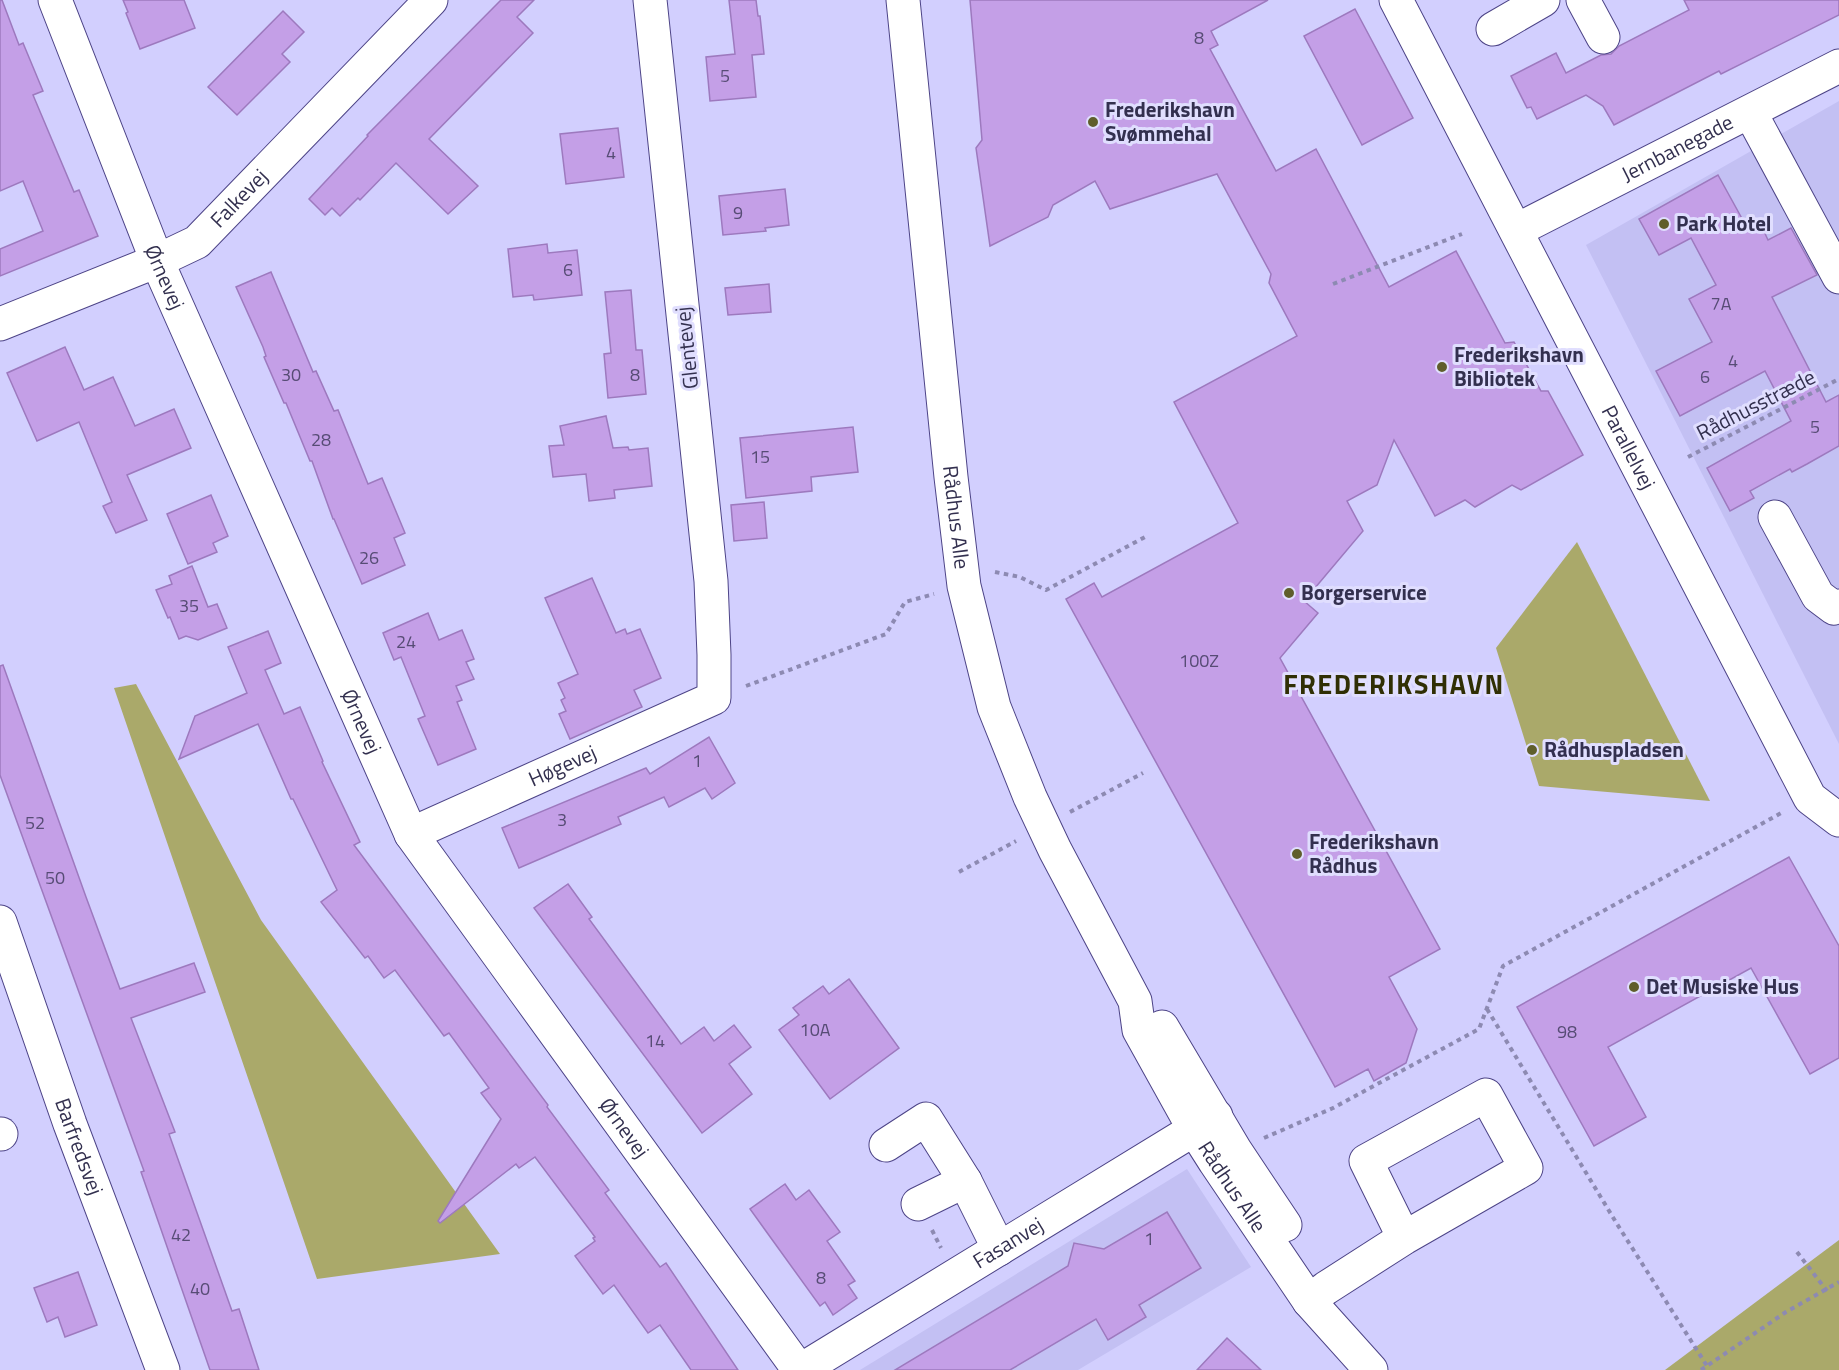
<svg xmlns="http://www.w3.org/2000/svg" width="1839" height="1370" viewBox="0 0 1839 1370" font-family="'Titillium Web',sans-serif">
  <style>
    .built { fill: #c3c0f3 }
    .green { fill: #aaa96a }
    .building { fill: #c49fe7; stroke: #9d79be; stroke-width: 1.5 }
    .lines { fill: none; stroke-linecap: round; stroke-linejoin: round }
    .minor-casing { stroke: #4d4487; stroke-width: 35 }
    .path { stroke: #8d8ab2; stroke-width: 4; stroke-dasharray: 4.5 4.5; stroke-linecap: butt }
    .minor { stroke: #fff; stroke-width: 33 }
    .poi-dot { fill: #5f5e2b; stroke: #e0defe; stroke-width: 2 }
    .labels { text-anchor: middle; stroke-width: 6; stroke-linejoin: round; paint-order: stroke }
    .number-label { font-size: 18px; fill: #574c75 }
    .poi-label { font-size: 21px; font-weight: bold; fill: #33304f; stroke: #e0defe; text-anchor: start }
    .street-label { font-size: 21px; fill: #33304f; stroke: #e0defe }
    .district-label { font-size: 27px; font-weight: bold; letter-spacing: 1.5px; fill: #302f04; stroke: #e0defe }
  </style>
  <rect width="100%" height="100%" fill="#d2cffe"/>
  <!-- built -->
  <g class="built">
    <polygon points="1839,101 1839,744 1586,245"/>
    <polygon points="1187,1169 1251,1267 1078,1370 860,1370"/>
  </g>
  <!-- green -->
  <g class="green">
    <polygon points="1577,542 1710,801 1539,786 1496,648"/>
    <polygon points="136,684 261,920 500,1254 317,1279 114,688"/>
    <polygon points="1839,1240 1839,1370 1665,1370"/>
  </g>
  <!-- building -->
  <g class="building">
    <polygon points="0,0 2,0 19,45 23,43 43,91 33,95 74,192 79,190 98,236 0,276 0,249 43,231 23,181 0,191"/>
    <polygon points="123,0 184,0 195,28 140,49 126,13 128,12"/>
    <polygon points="501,0 534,0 517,17 533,33 429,139 478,186 448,214 396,163 360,200 358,198 340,216 332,208 325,215 309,199 368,136 367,135"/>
    <polygon points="729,0 756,0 758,16 760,16 764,54 752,55 756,97 710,101 706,57 735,54"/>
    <polygon points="970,0 1268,0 1211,31 1218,45 1210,49 1276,171 1316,149 1389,287 1456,251 1505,343 1514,342 1541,391 1548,391 1583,455 1521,490 1512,485 1475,507 1465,500 1435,516 1394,440 1377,485 1347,501 1363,531 1304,601 1318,613 1280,658 1440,949 1389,977 1417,1029 1406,1063 1374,1081 1368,1069 1335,1087 1066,599 1094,583 1102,597 1238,523 1174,402 1297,336 1269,283 1271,274 1217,174 1110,209 1095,181 1053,205 1048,217 990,246 976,148 982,140"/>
    <polygon points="1684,0 1839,0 1839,15 1721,74 1719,71 1614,125 1603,106 1586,95 1537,119 1531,107 1527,108 1511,76 1556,53 1566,73 1601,55 1611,54 1619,46 1689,10"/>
    <polygon points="1355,9 1413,118 1362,145 1304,36"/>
    <polygon points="283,11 304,32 282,54 290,62 237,115 208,87"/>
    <polygon points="618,128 624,177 566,184 560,134"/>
    <polygon points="1718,175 1750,233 1762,227 1768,240 1791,228 1817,275 1772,297 1826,402 1839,395 1839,446 1807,464 1792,472 1790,469 1750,491 1754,498 1730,511 1707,468 1791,421 1765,371 1680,416 1656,371 1712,342 1689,299 1716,285 1691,238 1659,255 1639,219"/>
    <polygon points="785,189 789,225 765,228 766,231 723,235 719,196"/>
    <polygon points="547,244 548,253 577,250 582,295 534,300 533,295 513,297 508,249"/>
    <polygon points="271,272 313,372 316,371 334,411 338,410 368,484 382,478 405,533 394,538 405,565 362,584 334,519 333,519 312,461 310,461 286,403 284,403 264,357 266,356 263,347 236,287"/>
    <polygon points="769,284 771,312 728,315 725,288"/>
    <polygon points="631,290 636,350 642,350 646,394 608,398 604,354 611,353 605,292"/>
    <polygon points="65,347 84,390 113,377 135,426 174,409 191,448 127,475 147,520 116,533 103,506 112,502 79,422 37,441 7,373"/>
    <polygon points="606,416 613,448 628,447 629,450 648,448 652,486 614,490 615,498 589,501 586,474 553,477 549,446 564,445 560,426"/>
    <polygon points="853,427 858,472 811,477 812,491 746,498 740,438"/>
    <polygon points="211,495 228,536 213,543 217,552 188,564 167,514"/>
    <polygon points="764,502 767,538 734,541 731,505"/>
    <polygon points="192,566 208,607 217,604 227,628 198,640 186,636 179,639 170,617 168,618 156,590 172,584 169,576"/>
    <polygon points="592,578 616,633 625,629 627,634 640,629 661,678 634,690 642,707 570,739 559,714 566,711 561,700 565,698 558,683 578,674 545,598"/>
    <polygon points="428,613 439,640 462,630 474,659 466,662 474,679 456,686 462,700 457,702 476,749 438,765 418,719 425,716 401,657 394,660 383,633"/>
    <polygon points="268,631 281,663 265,670 284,714 300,707 323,761 322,762 360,842 354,845 548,1105 547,1107 609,1190 605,1193 660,1267 666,1263 738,1370 691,1370 660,1325 648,1333 614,1285 603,1294 575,1256 595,1241 593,1238 595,1237 535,1157 519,1168 516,1164 440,1223 438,1221 501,1119 481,1093 489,1088 449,1033 444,1036 395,970 384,978 368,956 365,958 321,902 337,890 293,799 291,799 258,724 179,759 195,716 247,693 228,647"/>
    <polygon points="3,665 86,897 120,989 194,963 205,992 131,1018 175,1132 169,1134 232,1311 239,1309 259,1370 210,1370 141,1172 144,1171 0,775 0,666"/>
    <polygon points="709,737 735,783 712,799 705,788 669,807 664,797 618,817 621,824 519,868 502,828 646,768 650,774"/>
    <polygon points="1789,857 1839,946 1839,1058 1810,1074 1751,968 1608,1047 1646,1117 1594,1146 1517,1007"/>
    <polygon points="568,884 592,917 589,919 681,1044 704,1027 714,1041 734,1025 751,1047 729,1064 752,1094 702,1133 534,908"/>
    <polygon points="849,979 899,1048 830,1099 779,1030 799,1015 793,1008 823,986 829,994"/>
    <polygon points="785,1184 796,1200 809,1190 840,1232 827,1241 855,1281 848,1285 857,1298 833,1315 825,1302 820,1306 750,1209"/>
    <polygon points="1167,1212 1201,1268 1139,1305 1146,1317 1108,1340 1096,1319 1010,1370 895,1370 1068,1266 1074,1243 1104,1249"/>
    <polygon points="78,1272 97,1325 65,1337 58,1317 47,1322 34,1288"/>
    <polygon points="1227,1338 1261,1370 1197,1370"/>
  </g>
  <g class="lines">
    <!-- minor casing -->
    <g class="minor-casing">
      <g id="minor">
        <path id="s1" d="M55,0l102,261 254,573 388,536"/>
        <path id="s2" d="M903,0l48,477 13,109 30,121 36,90 25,53 80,151 4,29 55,99 21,33 94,139 62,69"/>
        <path id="s3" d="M1396,0l414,798 29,22"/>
        <polyline points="1583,0 1603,37"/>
        <polyline points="1493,29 1543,0"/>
        <polyline points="1750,112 1839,277"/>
        <path id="s4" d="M1517,230l322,-164"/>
        <path id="s5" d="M0,324l157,-63 40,-19 234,-242"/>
        <polyline points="1775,517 1818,596 1834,608 1839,606"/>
        <path id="s6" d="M411,834l303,-136v-43l-3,-74 -61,-581"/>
        <path id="s7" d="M0,922l70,202 93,246"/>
        <polyline points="1162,1027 1235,1150 1285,1225"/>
        <polyline points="0,1134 1,1134"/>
        <polyline points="886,1145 926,1119 965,1181 999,1249"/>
        <polyline points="918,1204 965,1181"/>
        <polyline points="1309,1301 1326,1288 1404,1238 1366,1161 1486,1095 1526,1168 1404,1238"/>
        <path id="s8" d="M801,1370l415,-254"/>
      </g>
    </g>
    <!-- path -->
    <g class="path">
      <polyline points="1333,284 1462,234"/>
      <polyline points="1688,457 1839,379"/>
      <polyline points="995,572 1020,577 1046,590 1145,537"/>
      <polyline points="746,686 886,634 905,602 934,594"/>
      <polyline points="1070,812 1143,773"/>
      <polyline points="959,872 1016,841"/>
      <polyline points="1487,1009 1617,1224 1707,1366"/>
      <polyline points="1264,1138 1333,1108 1479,1029 1503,966 1783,812"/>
      <polyline points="932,1230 941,1248"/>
      <polyline points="1797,1252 1827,1291"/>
      <polyline points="1701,1370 1786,1312 1839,1282"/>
    </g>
    <!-- minor -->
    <use href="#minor" class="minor"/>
  </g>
  <!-- markers -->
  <g class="poi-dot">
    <circle cx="1093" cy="122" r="6"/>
    <circle cx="1664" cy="224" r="6"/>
    <circle cx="1442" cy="367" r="6"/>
    <circle cx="1289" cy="593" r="6"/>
    <circle cx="1532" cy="750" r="6"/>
    <circle cx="1297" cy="854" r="6"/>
    <circle cx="1634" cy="987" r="6"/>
  </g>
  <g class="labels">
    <!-- number labels -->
    <g class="number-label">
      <text x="1199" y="44">8</text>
      <text x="725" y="82">5</text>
      <text x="611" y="159">4</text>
      <text x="738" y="219">9</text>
      <text x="568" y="276">6</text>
      <text x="1721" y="310">7A</text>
      <text x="1733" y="367">4</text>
      <text x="291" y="381">30</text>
      <text x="635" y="381">8</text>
      <text x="1705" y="383">6</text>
      <text x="1815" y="433">5</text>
      <text x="321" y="446">28</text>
      <text x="760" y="463">15</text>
      <text x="369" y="564">26</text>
      <text x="189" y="612">35</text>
      <text x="406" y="648">24</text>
      <text x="1199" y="667">100Z</text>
      <text x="697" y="767">1</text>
      <text x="562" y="826">3</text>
      <text x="35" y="829">52</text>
      <text x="55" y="884">50</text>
      <text x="815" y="1036">10A</text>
      <text x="1567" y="1038">98</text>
      <text x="655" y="1047">14</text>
      <text x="181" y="1241">42</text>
      <text x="1149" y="1245">1</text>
      <text x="821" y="1284">8</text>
      <text x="200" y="1295">40</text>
    </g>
    <!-- poi labels -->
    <g class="poi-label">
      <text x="1105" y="117">Frederikshavn<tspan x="1105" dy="24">Svømmehal</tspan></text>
      <text x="1676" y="231">Park Hotel</text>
      <text x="1454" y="362">Frederikshavn<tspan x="1454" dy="24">Bibliotek</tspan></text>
      <text x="1301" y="600">Borgerservice</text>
      <text x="1544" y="757">Rådhuspladsen</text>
      <text x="1309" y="849">Frederikshavn<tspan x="1309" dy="24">Rådhus</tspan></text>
      <text x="1646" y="994">Det Musiske Hus</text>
    </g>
    <!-- street labels -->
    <g class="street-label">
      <text dy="7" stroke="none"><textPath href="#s4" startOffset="180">Jernbanegade</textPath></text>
      <text dy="7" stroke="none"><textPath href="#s5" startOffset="274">Falkevej</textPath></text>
      <text dy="7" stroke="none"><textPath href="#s1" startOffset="298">Ørnevej</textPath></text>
      <text transform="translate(687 348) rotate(-96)" y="7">Glentevej</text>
      <text transform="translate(1756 405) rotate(-27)" y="7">Rådhusstræde</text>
      <text dy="7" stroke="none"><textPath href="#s3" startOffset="504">Parallelvej</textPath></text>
      <text dy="7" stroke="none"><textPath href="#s2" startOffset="520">Rådhus Alle</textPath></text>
      <text dy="7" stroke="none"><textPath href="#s1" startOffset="784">Ørnevej</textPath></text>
      <text dy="7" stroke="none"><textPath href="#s6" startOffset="166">Høgevej</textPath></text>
      <text dy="7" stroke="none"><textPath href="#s1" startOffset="1270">Ørnevej</textPath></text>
      <text dy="7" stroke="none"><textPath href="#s7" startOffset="238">Barfredsvej</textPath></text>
      <text dy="7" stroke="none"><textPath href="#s2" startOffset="1252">Rådhus Alle</textPath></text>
      <text dy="7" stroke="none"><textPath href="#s8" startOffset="243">Fasanvej</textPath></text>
    </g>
    <!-- district labels -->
    <g class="district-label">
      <text x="1394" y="694">FREDERIKSHAVN</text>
    </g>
  </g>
</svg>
